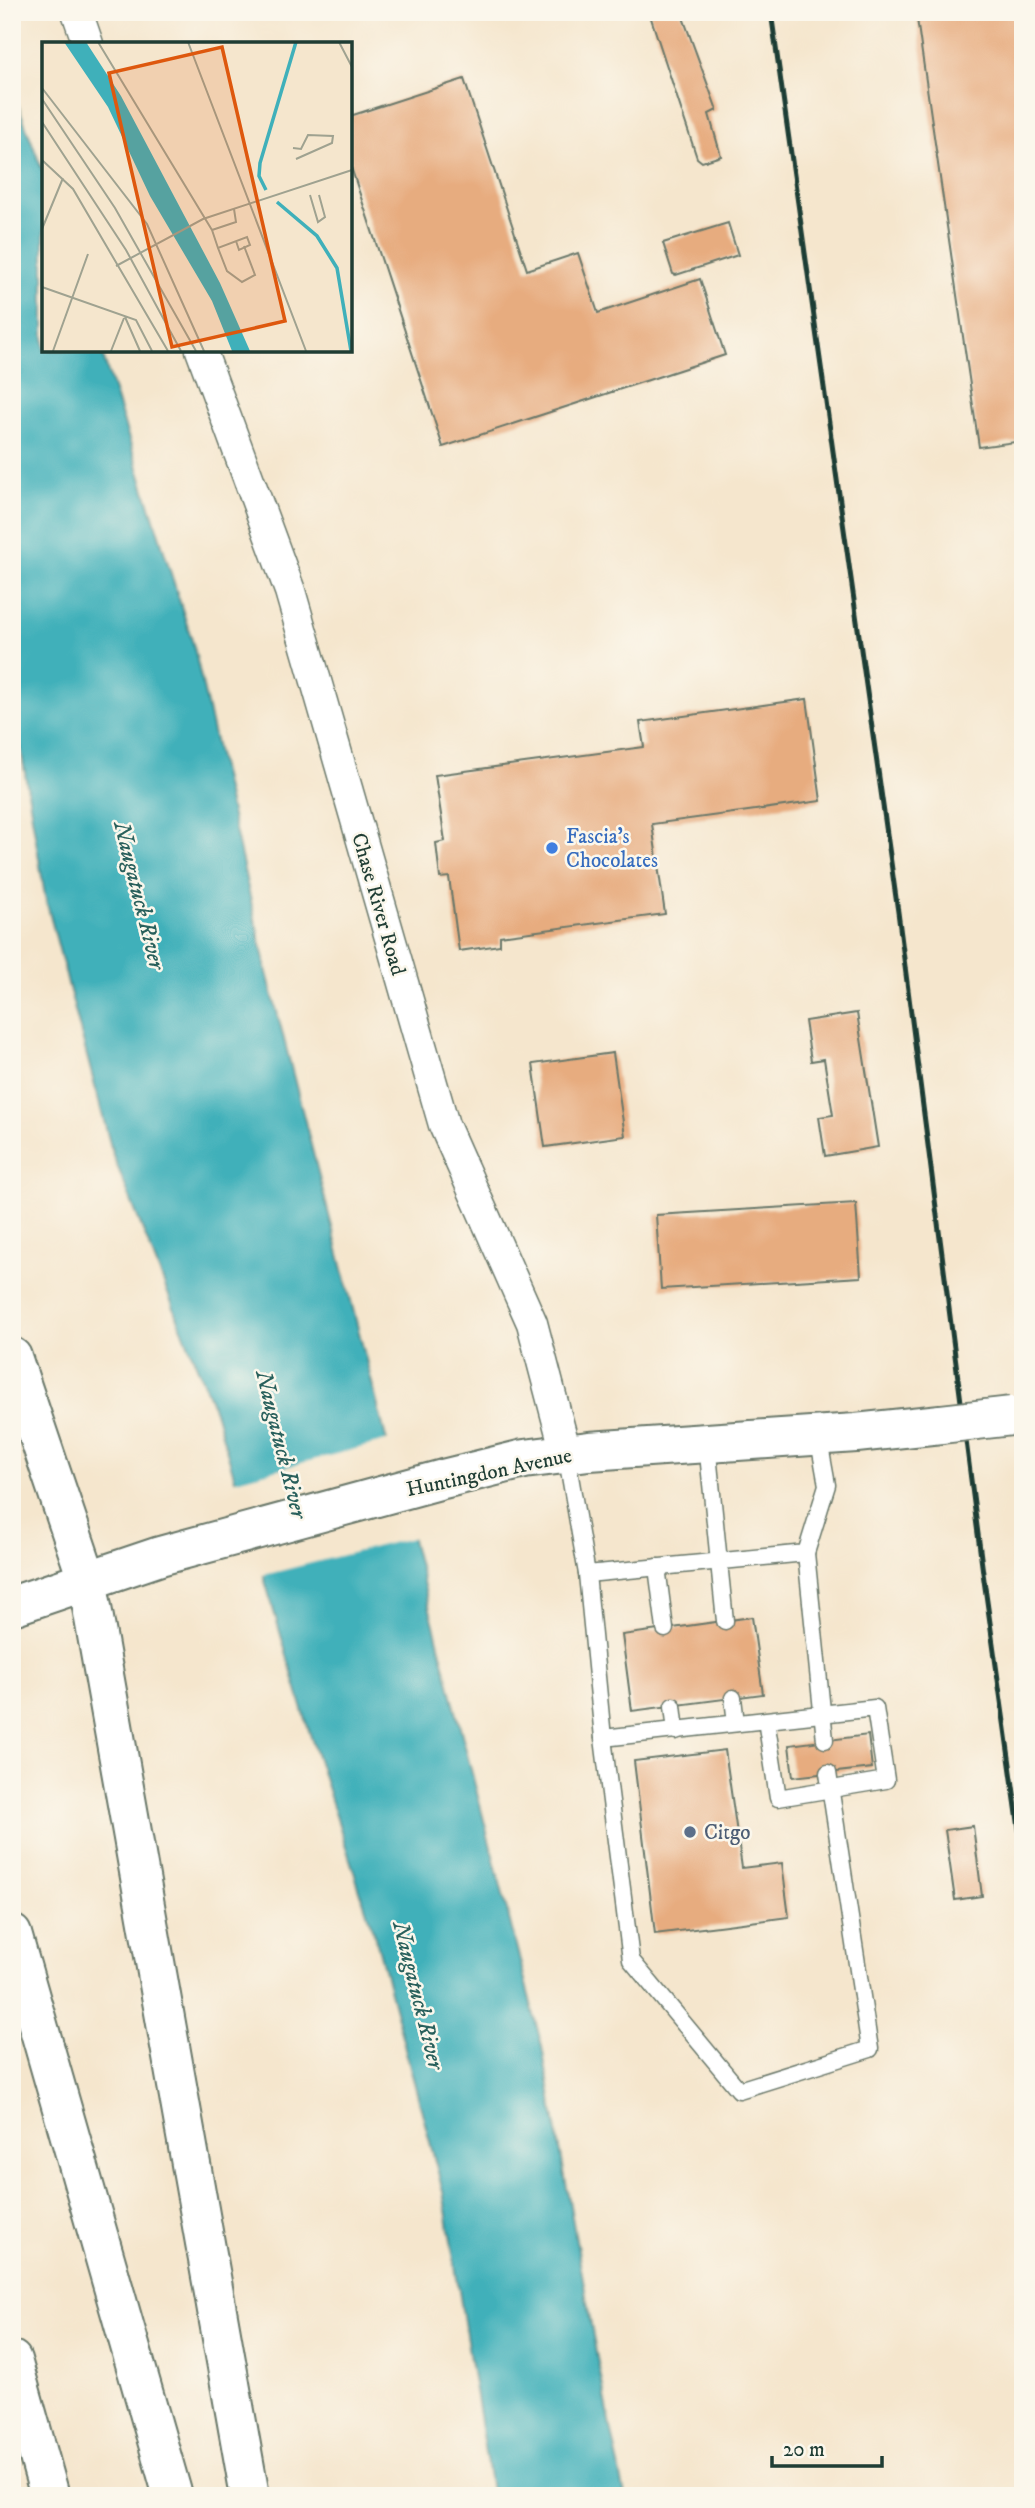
<svg xmlns="http://www.w3.org/2000/svg" width="1035" height="2508" viewBox="0 0 1035 2508" font-family="'IM FELL DW Pica',serif">
  <style>
    .water { fill: #3fb0ba; stroke: #2f7677; stroke-width: 2 }
    .pier { fill: #f5e6cd }
    .building { fill: #e7ac7f }
    .lines { fill: none; stroke-linecap: round; stroke-linejoin: round }
    .service-casing { stroke: #6a786a; stroke-width: 19 }
    .minor-casing { stroke: #6a786a; stroke-width: 33 }
    .secondary-casing { stroke: #6a786a; stroke-width: 42 }
    .motorway-casing { stroke: #6a786a; stroke-width: 42 }
    .service { stroke: #fff; stroke-width: 16 }
    .minor { stroke: #fff; stroke-width: 30 }
    .secondary { stroke: #fff; stroke-width: 38 }
    .motorway { stroke: #fff; stroke-width: 38 }
    .rail { stroke: #1f3d34; stroke-width: 5 }
    .secondary-bridge-casing { stroke: #6a786a; stroke-width: 42; stroke-linecap: butt }
    .secondary-bridge { stroke: #fff; stroke-width: 38 }
    .shop-dot { fill: #3f7fe0; stroke: #fbf7ec; stroke-width: 2.5 }
    .service-dot { fill: #5c6f8a; stroke: #fbf7ec; stroke-width: 2.5 }
    .labels { text-anchor: middle; stroke-width: 5; stroke-linejoin: round; paint-order: stroke }
    .shop-label { font-size: 21px; fill: #366cbe; stroke: #fbf7ec; text-anchor: start }
    .street-label { font-size: 21px; fill: #1f3d34; stroke: #fbf7ec }
    .service-label { font-size: 21px; fill: #4e5e75; stroke: #fbf7ec; text-anchor: start }
    .water-label { font-size: 23px; font-style: italic; fill: #29605c; stroke: #fbf7ec }
    .inset-river { fill: none; stroke: #3fb0ba; stroke-width: 3.5 }
    .inset-road { fill: none; stroke: #9fa290; stroke-width: 2 }
    .view { fill: #de580e; fill-opacity: 0.15; stroke: #de580e; stroke-width: 3.5 }
    .inset-edge { fill: none; stroke: #1f3d34; stroke-width: 3.5 }
  </style>
  <rect width="100%" height="100%" fill="#fbf7ec"/>
  <filter id="ink" filterUnits="userSpaceOnUse"><feTurbulence type="fractalNoise" baseFrequency=".0143" numOctaves="2"/><feDisplacementMap in="SourceGraphic" scale="14" xChannelSelector="R" yChannelSelector="G"/><feConvolveMatrix kernelMatrix="1 2 1 2 8 2 1 2 1" color-interpolation-filters="sRGB"/></filter>
  <filter id="wash" filterUnits="userSpaceOnUse"><feTurbulence type="fractalNoise" baseFrequency=".00686" numOctaves="4" result="noise"/><feDisplacementMap in="SourceGraphic" scale="28" xChannelSelector="R" yChannelSelector="G"/><feGaussianBlur stdDeviation="1.57" result="paint"/><feColorMatrix in="noise" values="0 0 0 0 0 0 0 0 0 0 0 0 0 0 0 0 0 1.4 0 .05"/><feComposite in="paint" operator="in"/></filter>
  <g filter="url(#wash)">
    <rect width="100%" height="100%" fill="#f5e6cd"/>
    <!-- water -->
    <polygon class="water" points="12,89 44,175 44,350 101,350 194,647 267,973 542,2047 596,2353 625,2496 492,2496 443,2191 379,1950 310,1734 216,1414 113,1155 45,896 12,693"/>
    <!-- pier -->
    <polygon class="pier" points="390,1440 415,1537 260,1576 232,1481"/>
    <g id="blocks">
      <!-- building -->
      <g class="building">
        <polygon points="649,12 681,12 717,110 709,114 721,156 702,162 697,158"/>
        <polygon points="916,12 1023,12 1023,441 979,447"/>
        <polygon points="464,79 527,270 578,253 598,313 700,279 725,355 443,447 350,164 350,116"/>
        <polygon points="728,223 738,255 676,275 673,274 663,243"/>
        <polygon points="807,699 821,801 652,824 665,914 500,936 500,945 459,951 449,877 440,878 436,843 445,841 435,775 644,747 640,722"/>
        <polygon points="857,1013 878,1147 825,1156 819,1117 833,1115 824,1059 811,1061 805,1021"/>
        <polygon points="613,1053 625,1136 545,1147 533,1064"/>
        <polygon points="856,1203 861,1277 661,1289 656,1215"/>
        <polygon points="752,1617 763,1694 632,1711 622,1635"/>
        <polygon points="868,1735 872,1768 793,1777 789,1745"/>
        <polygon points="725,1750 742,1868 782,1863 789,1917 655,1934 634,1761"/>
        <polygon points="973,1826 982,1896 955,1900 945,1830"/>
      </g>
    </g>
  </g>
  <g filter="url(#ink)">
    <use href="#blocks" fill-opacity="0" stroke="#6a786a" stroke-width="2"/>
    <g class="lines">
      <!-- service casing -->
      <g class="service-casing">
        <g id="service">
          <polyline points="707,1444 725,1621"/>
          <polyline points="566,1453 587,1574 806,1553 827,1485 818,1435"/>
          <polyline points="806,1553 825,1740"/>
          <polyline points="657,1567 665,1629"/>
          <polyline points="587,1574 603,1738 875,1708 886,1780 778,1798 766,1720"/>
          <polyline points="733,1698 736,1723"/>
          <polyline points="673,1706 676,1731"/>
          <polyline points="603,1738 631,1960 739,2090 870,2049 828,1773"/>
        </g>
      </g>
      <!-- minor casing -->
      <g class="minor-casing">
        <g id="minor">
          <polyline points="77,12 88,44"/>
          <polyline points="201,350 290,591 444,1125 532,1323 566,1453"/>
        </g>
      </g>
      <!-- secondary casing -->
      <g class="secondary-casing">
        <polyline id="secondary" points="12,1606 160,1556 443,1479 524,1459 589,1451 856,1433 941,1424"/>
      </g>
      <!-- motorway casing -->
      <g class="motorway-casing">
        <g id="motorway">
          <polyline points="12,1357 87,1579 250,2496"/>
          <polyline points="12,1934 173,2496"/>
          <polyline points="12,2360 50,2496"/>
        </g>
      </g>
      <!-- service -->
      <use href="#service" class="service"/>
      <!-- minor -->
      <use href="#minor" class="minor"/>
      <!-- secondary -->
      <use href="#secondary" class="secondary"/>
      <!-- motorway -->
      <use href="#motorway" class="motorway"/>
      <!-- rail -->
      <polyline class="rail" points="771,12 898,912 983,1573 1023,1857"/>
      <!-- secondary-bridge casing -->
      <g class="secondary-bridge-casing">
        <polyline id="secondary-bridge" points="941,1424 1012,1416"/>
      </g>
      <!-- secondary-bridge -->
      <use href="#secondary-bridge" class="secondary-bridge"/>
    </g>
  </g>
  <!-- markers -->
  <circle class="shop-dot" cx="552" cy="848" r="7"/>
  <circle class="service-dot" cx="690" cy="1832" r="7"/>
  <g class="labels">
    <!-- shop labels -->
    <g class="shop-label">
      <text x="566" y="843">Fascia's<tspan x="566" dy="24">Chocolates</tspan></text>
    </g>
    <!-- street labels -->
    <g class="street-label">
      <text transform="translate(379 904) rotate(74)" y="7">Chase River Road</text>
      <text transform="translate(489 1472) rotate(-12)" y="7">Huntingdon Avenue</text>
    </g>
    <!-- service labels -->
    <g class="service-label">
      <text x="704" y="1839">Citgo</text>
    </g>
    <!-- water labels -->
    <g class="water-label">
      <text transform="translate(140 895) rotate(76)" y="8">Naugatuck River</text>
      <text transform="translate(282 1444) rotate(76)" y="8">Naugatuck River</text>
      <text transform="translate(419 1995) rotate(76)" y="8">Naugatuck River</text>
    </g>
  </g>
  <!-- overview -->
  <g transform="translate(42 42)">
    <rect width="310" height="310" fill="#f5e6cd"/>
    <path d="M22,0h22l35,54 99,187 30,68h-18l-20,-50 -62,-105 -42,-89z" fill="#3fb0ba"/>
    <path class="inset-river" d="M224,148l-7,-14 1,-13 36,-121M235,160l40,34 20,32 14,83"/>
    <path class="inset-road" d="M56,0l114,188 24,-8 -2,-13M146,0l118,309M297,0l13,25M0,46l105,136 57,127M0,57l73,109 81,143M0,80l84,128 55,101M251,106l8,1 7,-14 25,1 -1,7 -36,16M0,118l31,29 95,162M268,153l8,27 7,-5 -6,-22M0,187l21,-51M170,188l6,18 29,-11 3,8 -11,5 -3,-9M176,206l9,23 15,11 13,-7 -11,-29M74,224l87,-47 149,-49M0,245l94,33 16,31M83,275l15,34M11,309l35,-97M69,309l13,-33"/>
    <path class="view" d="M180,5l63,274 -113,26 -63,-274z"/>
    <rect width="310" height="310" class="inset-edge"/>
  </g>
  <!-- margin -->
  <rect width="1035" height="2508" fill="none" stroke="#fbf7ec" stroke-width="42"/>
  <!-- scale -->
  <path d="M772 2456v10h110v-10" fill="none" stroke="#1f3d34" stroke-width="3.5"/>
  <text x="783" y="2456" font-size="21" fill="#1f3d34" stroke="#fbf7ec" stroke-width="5" paint-order="stroke">20 m</text>
</svg>
